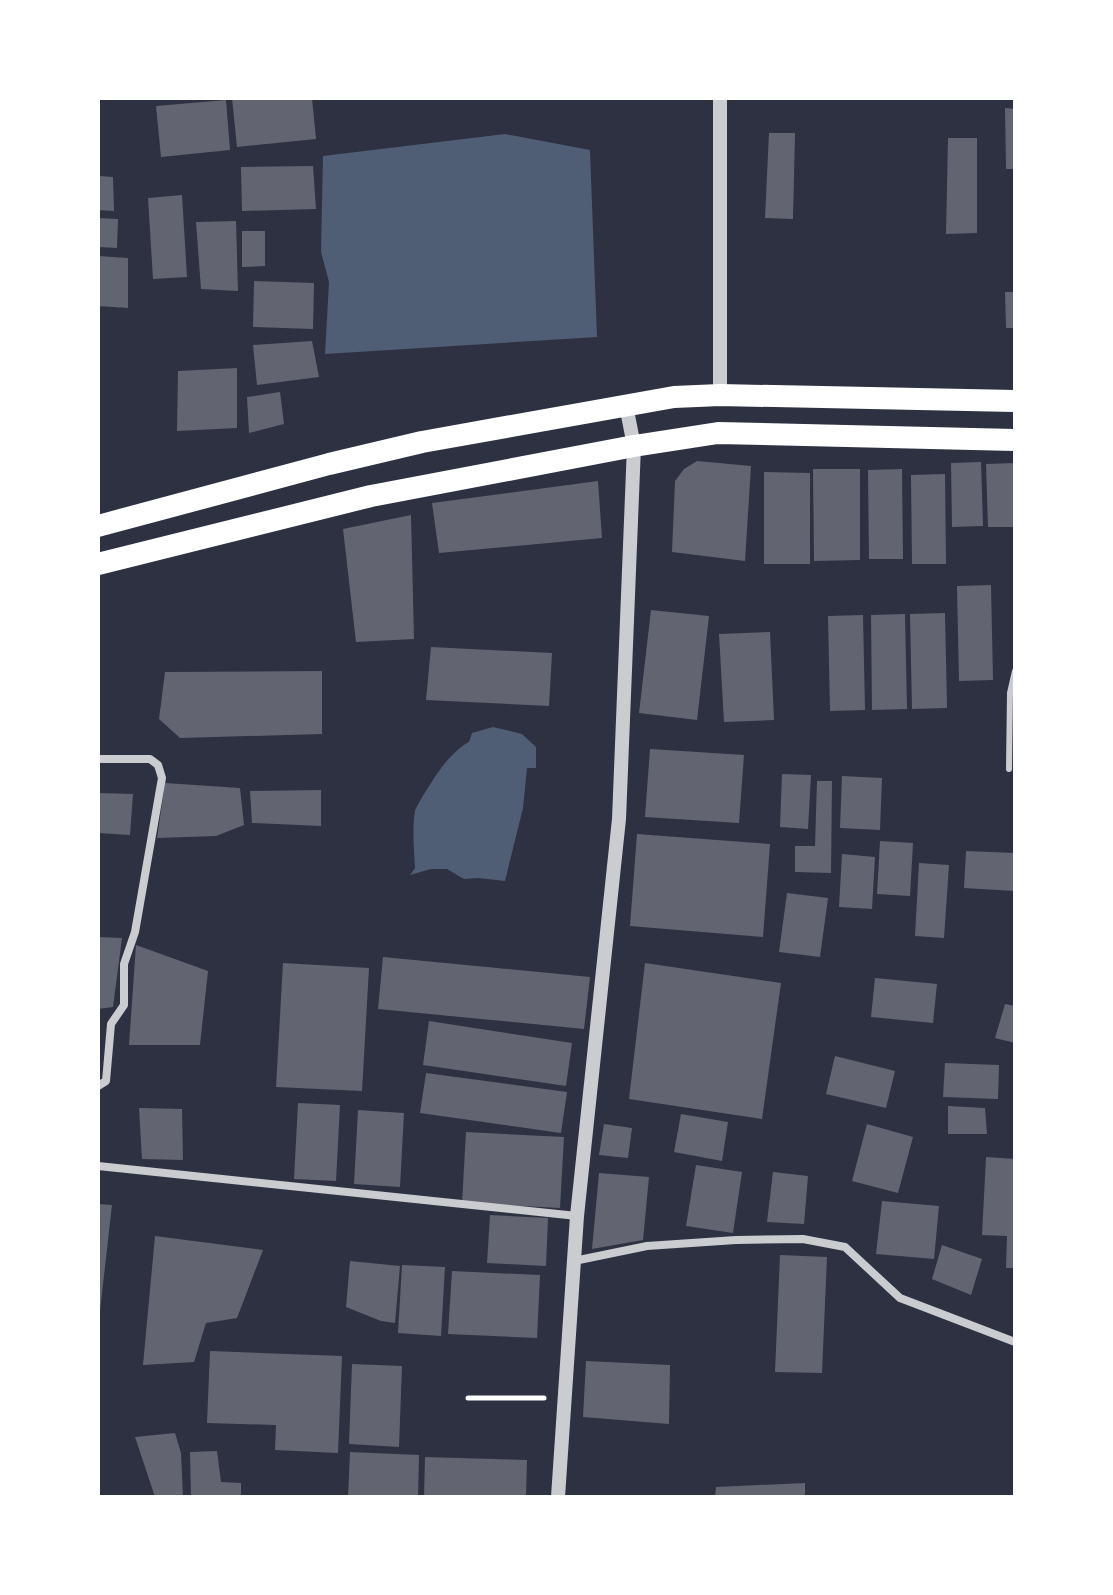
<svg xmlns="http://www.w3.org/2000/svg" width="1113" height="1595" viewBox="0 0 1113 1595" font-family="Figtree,sans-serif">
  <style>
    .water { fill: #4f5d75 }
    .building { fill: #626471 }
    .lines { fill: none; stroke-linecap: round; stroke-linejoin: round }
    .path { stroke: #fff; stroke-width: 5 }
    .service { stroke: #caccd0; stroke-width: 6 }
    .minor { stroke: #caccd0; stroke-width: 8 }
    .tertiary { stroke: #caccd0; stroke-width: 14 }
    .trunk { stroke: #fff; stroke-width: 22 }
  </style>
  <rect width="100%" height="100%" fill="#2d3142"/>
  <!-- water -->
  <g class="water">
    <polygon points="505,134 590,150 597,337 325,354 329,282 321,252 323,156"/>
    <path d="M493,727l29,7 14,13v21h-9l-4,40 -18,73 -27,-3 -14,1 -17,-10h-16l-21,6 5,-7c-1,-18 -3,-39 0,-57 2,-7 25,-43 31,-49 5,-6 16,-17 23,-20l3,-9z"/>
  </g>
  <!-- building -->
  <g class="building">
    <polygon points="232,98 312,98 316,139 237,147"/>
    <polygon points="226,100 230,150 161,157 156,106"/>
    <polygon points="1005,108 1015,109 1015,169 1006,169"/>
    <polygon points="769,133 795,133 793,219 765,218"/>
    <polygon points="948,138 977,138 977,233 946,234"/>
    <polygon points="313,166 316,209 242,211 241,167"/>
    <polygon points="99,176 113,177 114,211 98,210"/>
    <polygon points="182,195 187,277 153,279 148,198"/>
    <polygon points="98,218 118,219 117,248 98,247"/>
    <polygon points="236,221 238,291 201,289 196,222"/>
    <polygon points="242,231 265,231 265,266 242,267"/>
    <polygon points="98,256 128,258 128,308 98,306"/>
    <polygon points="254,281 314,283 313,329 253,327"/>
    <polygon points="1005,292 1015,292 1015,328 1006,328"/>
    <polygon points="312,341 319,377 257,385 253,345"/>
    <polygon points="237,368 237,428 177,431 178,371"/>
    <polygon points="280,392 284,424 249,433 247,397"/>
    <polygon points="697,461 751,466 745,561 672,552 675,481 684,469"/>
    <polygon points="981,462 983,526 952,527 951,463"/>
    <polygon points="1015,463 1015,527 988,527 986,464"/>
    <polygon points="813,469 860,469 860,560 814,561"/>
    <polygon points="902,469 903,559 869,559 868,470"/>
    <polygon points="764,472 810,473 810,564 764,564"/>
    <polygon points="945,474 946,564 912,564 911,475"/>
    <polygon points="598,481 602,538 439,553 432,503"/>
    <polygon points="411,515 414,639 356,642 343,529"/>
    <polygon points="991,585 993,680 959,681 957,586"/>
    <polygon points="651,610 709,616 697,720 639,713"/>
    <polygon points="945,613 947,708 912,709 910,614"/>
    <polygon points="905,614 907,709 872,710 871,615"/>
    <polygon points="863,615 865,710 830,711 828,616"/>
    <polygon points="770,632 774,720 724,722 719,634"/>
    <polygon points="431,647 552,653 549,706 426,700"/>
    <polygon points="322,671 322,734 180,738 159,719 165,672"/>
    <polygon points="650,749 744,755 739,823 645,817"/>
    <polygon points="782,774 811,775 808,829 780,827"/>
    <polygon points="842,776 882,778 880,830 840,828"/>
    <polygon points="817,781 832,781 831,873 795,872 795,846 815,846"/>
    <polygon points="165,783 240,788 244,825 216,836 157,838"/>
    <polygon points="321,790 321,826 252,823 250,791"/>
    <polygon points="98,793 133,794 130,835 98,833"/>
    <polygon points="637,834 770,844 763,937 630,926"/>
    <polygon points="880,841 913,843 910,896 877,894"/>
    <polygon points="966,851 1015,853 1015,891 964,888"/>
    <polygon points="842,854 875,857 872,909 839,907"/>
    <polygon points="919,863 949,865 944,938 915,936"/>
    <polygon points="787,893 828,898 820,957 779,952"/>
    <polygon points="98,937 122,938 113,1007 98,1009"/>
    <polygon points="136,945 208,971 200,1045 129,1045"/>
    <polygon points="383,957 590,977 584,1029 378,1009"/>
    <polygon points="283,963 369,968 362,1091 276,1087"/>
    <polygon points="645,963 781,983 762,1119 629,1099"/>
    <polygon points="875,978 937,984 933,1023 871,1017"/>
    <polygon points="1005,1004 1015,1006 1015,1043 995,1038"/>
    <polygon points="429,1021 572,1043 566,1086 423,1065"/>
    <polygon points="835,1056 895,1071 886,1108 826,1094"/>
    <polygon points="945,1063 999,1065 998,1099 943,1097"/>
    <polygon points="426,1073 567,1092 561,1133 420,1113"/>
    <polygon points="298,1103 340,1105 336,1181 294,1179"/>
    <polygon points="948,1106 985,1108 987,1134 948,1134"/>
    <polygon points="139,1108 182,1109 183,1160 142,1159"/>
    <polygon points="358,1110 404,1113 400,1187 354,1184"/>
    <polygon points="681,1114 728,1122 722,1161 674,1152"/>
    <polygon points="604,1124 632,1128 628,1158 599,1155"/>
    <polygon points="867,1124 913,1137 898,1193 852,1181"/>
    <polygon points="466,1132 564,1137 560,1208 462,1203"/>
    <polygon points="986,1157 1015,1159 1015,1268 1006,1268 1007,1236 982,1235"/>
    <polygon points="696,1165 742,1172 733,1233 686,1226"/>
    <polygon points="773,1172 808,1176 804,1224 767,1222"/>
    <polygon points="599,1173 649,1177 643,1240 592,1249"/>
    <polygon points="882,1201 939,1206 934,1259 876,1254"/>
    <polygon points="98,1204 112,1205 100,1311 98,1311"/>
    <polygon points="490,1215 548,1218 546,1266 487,1263"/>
    <polygon points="155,1236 263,1250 237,1318 206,1323 194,1362 143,1365"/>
    <polygon points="942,1245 982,1259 971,1295 932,1279"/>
    <polygon points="780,1255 827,1257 822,1373 775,1372"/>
    <polygon points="350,1261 400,1266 395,1323 381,1321 346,1307"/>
    <polygon points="402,1265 445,1267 441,1336 398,1333"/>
    <polygon points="452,1271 540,1275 537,1338 448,1334"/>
    <polygon points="210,1351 342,1356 338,1453 275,1450 276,1425 207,1423"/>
    <polygon points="586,1361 670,1365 669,1424 583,1417"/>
    <polygon points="352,1364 402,1366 399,1447 349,1444"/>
    <polygon points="175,1433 181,1453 183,1497 155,1497 135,1437"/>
    <polygon points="217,1451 221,1482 241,1483 241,1497 191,1497 190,1452"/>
    <polygon points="350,1452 419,1455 418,1497 348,1497"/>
    <polygon points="425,1457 527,1460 526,1497 424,1497"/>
    <polygon points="805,1483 805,1497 715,1497 716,1487"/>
  </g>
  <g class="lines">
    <!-- path -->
    <polyline class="path" points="468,1398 544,1398"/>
    <!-- service -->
    <polyline class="service" points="1009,769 1010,693 1015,671"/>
    <!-- minor -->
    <g class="minor">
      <polyline points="98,759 150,759 158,765 162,778 135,932 124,964 124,1005 111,1024 106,1081 98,1086"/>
      <polyline points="98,1166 577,1216"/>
      <polyline points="574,1261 647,1246 736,1240 803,1239 845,1247 900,1298 1015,1342"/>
    </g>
    <!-- tertiary -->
    <g class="tertiary">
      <polyline points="720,98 720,395"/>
      <polyline points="558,1497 577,1216 619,819 634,446 626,405"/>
    </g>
    <!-- trunk -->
    <g class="trunk">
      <polyline points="98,526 329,464 422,442 674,397 720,395 1015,401"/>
      <polyline points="98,564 371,496 634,446 718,433 1015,440"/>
    </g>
  </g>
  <!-- border -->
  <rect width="1113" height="1595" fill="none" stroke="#ffffff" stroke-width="200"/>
</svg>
